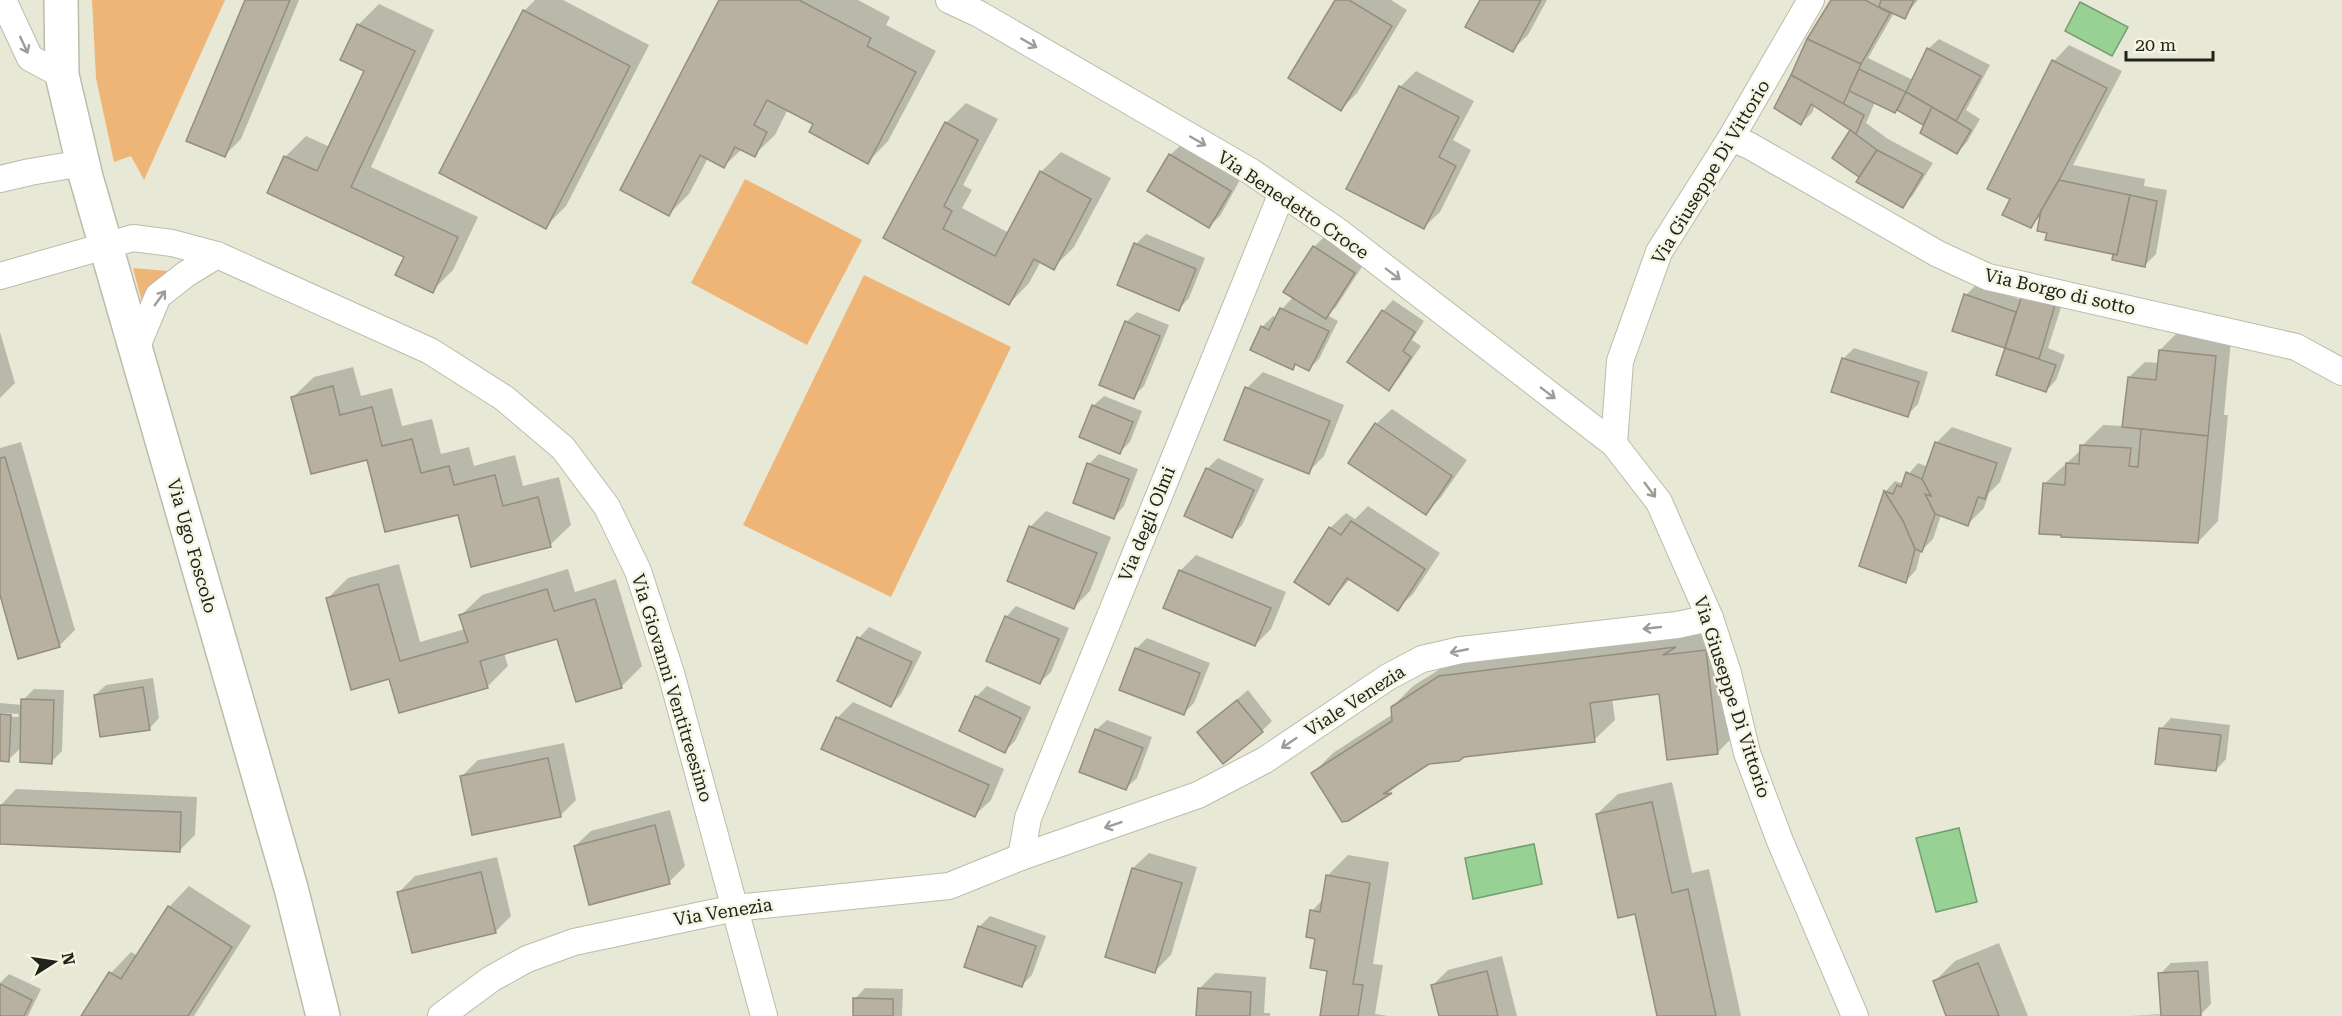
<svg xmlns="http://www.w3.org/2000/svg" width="2342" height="1016" viewBox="0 0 2342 1016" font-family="'Roboto Serif',serif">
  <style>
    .green { fill: #efb577 }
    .water { fill: #97d294; stroke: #749d70; stroke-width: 1.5 }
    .shadow { fill: #0003 }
    .building { fill: #b8b0a0; stroke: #958e7e; stroke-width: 1.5 }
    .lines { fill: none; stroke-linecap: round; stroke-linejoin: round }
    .street-casing { stroke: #bcbcab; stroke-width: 28 }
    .secondary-casing { stroke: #bcbcab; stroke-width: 36 }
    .street { stroke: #fff; stroke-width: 26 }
    .secondary { stroke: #fff; stroke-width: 33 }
    .oneway { stroke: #9c9c99 }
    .labels { text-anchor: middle; stroke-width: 5; stroke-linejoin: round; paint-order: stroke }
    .street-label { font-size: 18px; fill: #22221c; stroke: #f5f5e3 }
  </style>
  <rect width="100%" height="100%" fill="#e8e8d6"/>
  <!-- green -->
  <g class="green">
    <polygon points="92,0 225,0 144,180 131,156 114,162 96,78"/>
    <polygon points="745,179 862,240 807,345 691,283"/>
    <polygon points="133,268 169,271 142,302"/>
    <polygon points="864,275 1011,347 891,597 743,525"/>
  </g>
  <!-- water -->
  <g class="water">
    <polygon points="2080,2 2128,27 2112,56 2065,31"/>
    <polygon points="1959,828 1977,902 1936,912 1916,838"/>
    <polygon points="1534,844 1542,884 1473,899 1465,858"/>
  </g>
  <!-- shadow -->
  <g class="shadow">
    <polygon points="247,0 299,0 241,139 225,155"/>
    <polygon points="535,0 563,0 649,45 566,206 545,227 524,11"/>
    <polygon points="721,0 858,0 890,17 886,25 936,51 888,141 868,162 815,124 788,109 775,135 754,155 742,149 724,166 708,158 689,194 669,214"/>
    <polygon points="1336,0 1391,0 1407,10 1357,93 1341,109"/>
    <polygon points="1481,0 1547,0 1528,35 1512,50"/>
    <polygon points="1833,0 1918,0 1904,17 1894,13 1868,58 1913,80 1928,49 1939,39 1990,65 1966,110 1980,119 1967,142 1957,153 1928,118 1923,123 1898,109 1895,111 1875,102 1866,123 1888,139 1933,163 1913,195 1902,206 1834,158 1852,130 1815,105 1812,113 1801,123"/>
    <polygon points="379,4 434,30 371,167 478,217 453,270 432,291 406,256 269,192 285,157 306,136 330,147 366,70 358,25"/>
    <polygon points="2069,45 2122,71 2073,165 2145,179 2144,186 2167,190 2156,254 2145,265 2116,253 2049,232 2042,215 2030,226 2012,198 2054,61"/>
    <polygon points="1416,71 1474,101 1453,140 1471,150 1440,212 1424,227 1400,87"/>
    <polygon points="966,103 998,119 963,185 972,190 962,208 1009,233 1041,172 1061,152 1111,178 1074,247 1053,268 1041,261 1029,283 1009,304 885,238 946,123"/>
    <polygon points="1181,145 1240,180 1220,216 1209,226 1170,155"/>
    <polygon points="1146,234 1205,258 1189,298 1179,309 1136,244"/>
    <polygon points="1325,236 1365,262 1336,307 1327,315 1338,321 1319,359 1309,369 1297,364 1292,368 1262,327 1273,316 1277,318 1282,309 1293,297 1314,247"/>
    <polygon points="1976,285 2022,300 2065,295 2048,348 2065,355 2056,380 2046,391 1998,374 2007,348 1954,330 1966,295"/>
    <polygon points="1393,300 1424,321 1412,340 1421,346 1399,378 1389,389 1383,311"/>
    <polygon points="1137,312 1169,325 1144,386 1133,397 1126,322"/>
    <polygon points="0,332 15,383 0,398"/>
    <polygon points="2176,334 2231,340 2224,415 2228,415 2218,521 2198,542 2044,484 2082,449 2082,446 2103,425 2124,426 2129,377 2145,362 2159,363 2160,350"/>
    <polygon points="1854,348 1928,372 1918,404 1907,415 1833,391 1844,358"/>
    <polygon points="353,367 361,396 392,388 402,426 432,419 441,454 469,447 474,466 515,455 523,486 559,477 571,525 550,545 459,514 368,459 293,397 314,377"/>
    <polygon points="1263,372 1344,405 1324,456 1308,472 1226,439 1247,388"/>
    <polygon points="1104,396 1142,411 1130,442 1120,452 1093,406"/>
    <polygon points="1392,409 1467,460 1441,497 1426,513 1376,424"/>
    <polygon points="1952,427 2012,448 2000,482 1989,493 1984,508 1968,524 1941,515 1933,539 1921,551 1916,570 1906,581 1885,492 1895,481 1901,483 1918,463 1928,467 1936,443"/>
    <polygon points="21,442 75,630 59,646 0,589 0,448"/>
    <polygon points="1099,454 1138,469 1124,506 1114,517 1089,464"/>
    <polygon points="1218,458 1264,479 1242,525 1232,536 1207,469"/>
    <polygon points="1368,506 1440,553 1413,594 1397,609 1351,578 1329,603 1330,528 1346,513 1355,519"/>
    <polygon points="1046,511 1111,537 1090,591 1074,607 1009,580 1031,526"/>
    <polygon points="1196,555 1286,592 1271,629 1255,645 1180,571"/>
    <polygon points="399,564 420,642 465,629 461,615 482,595 568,569 575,592 616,579 642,666 621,687 558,637 504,653 508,666 487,687 390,677 328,598 348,578"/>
    <polygon points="1016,606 1069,628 1051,672 1040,682 1006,617"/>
    <polygon points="869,627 922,652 901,694 891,705 859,638"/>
    <polygon points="1726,630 1738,732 1718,752 1661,693 1612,698 1615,720 1594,740 1464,756 1429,763 1403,779 1391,791 1347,819 1313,773 1333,753 1393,714 1392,707 1413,686 1461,656"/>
    <polygon points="1147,638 1210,663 1194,703 1184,713 1121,689 1137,648"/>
    <polygon points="153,678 159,718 149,729 95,695 106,685"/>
    <polygon points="987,686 1031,707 1015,741 1005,751 976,697"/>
    <polygon points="34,689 64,690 62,751 51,762 22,747 8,760 0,760 0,716 18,717 19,714 0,713 0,703 23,705 23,700"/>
    <polygon points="1248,690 1272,721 1262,731 1199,732"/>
    <polygon points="853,702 1004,769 991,800 975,815 837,718"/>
    <polygon points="2171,718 2230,725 2226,759 2216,770 2161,729"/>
    <polygon points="1107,720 1152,737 1137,778 1126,788 1096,730"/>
    <polygon points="564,743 576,800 560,816 462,776 478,760"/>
    <polygon points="1672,782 1692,873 1709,869 1741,1016 1659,1016 1636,913 1597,814 1618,794"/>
    <polygon points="16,789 197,797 195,835 179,851 0,843 1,805"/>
    <polygon points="670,810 685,866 669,882 575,846 591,831"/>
    <polygon points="1149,853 1197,867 1171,955 1155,971 1133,868"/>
    <polygon points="1348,855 1389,862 1373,964 1383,965 1375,1014 1388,1016 1321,1016 1329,969 1317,937 1312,911 1323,899 1327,876"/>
    <polygon points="497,857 511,916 495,932 399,892 415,876"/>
    <polygon points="189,886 251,926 194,1016 83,1016 111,973 131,952 138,956 169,907"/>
    <polygon points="990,916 1046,936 1032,975 1021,986 965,966 980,926"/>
    <polygon points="1999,943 2028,1016 1948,1016 1934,982 1955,961"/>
    <polygon points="1502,956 1517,1016 1440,1016 1432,986 1448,970"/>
    <polygon points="2208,961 2211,1004 2200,1015 2130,1016 2162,1014 2160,974 2171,963"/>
    <polygon points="1215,973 1266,977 1264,1013 1270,1013 1270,1016 1198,1016 1199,989"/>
    <polygon points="9,974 41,989 28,1016 0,1016 0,983"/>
    <polygon points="865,988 903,989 902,1016 854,1016 855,999"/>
  </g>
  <!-- building -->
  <g class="building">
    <polygon points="245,0 290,0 225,157 186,141"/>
    <polygon points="719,0 799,0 871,38 867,46 916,72 868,164 809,132 813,124 767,100 754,125 767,132 755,157 735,147 724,168 700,155 669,216 620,190"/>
    <polygon points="1335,0 1349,0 1392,26 1341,111 1288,78"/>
    <polygon points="1480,0 1541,0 1513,52 1465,27"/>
    <polygon points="1831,0 1865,0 1890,13 1861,64 1807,39"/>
    <polygon points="1881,0 1914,0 1905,19 1879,7"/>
    <polygon points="523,10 630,66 546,229 439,173"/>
    <polygon points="357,24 415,51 351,187 458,237 433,293 395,275 404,257 267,193 284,156 317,171 364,71 340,60"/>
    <polygon points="1807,39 1861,64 1843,105 1791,75"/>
    <polygon points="1927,48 1981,76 1956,121 1906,92"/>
    <polygon points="2052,60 2107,88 2059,180 2031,228 2002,215 2010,199 1987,189"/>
    <polygon points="1859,69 1906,92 1895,113 1849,91"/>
    <polygon points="1791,75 1864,115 1856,134 1811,104 1801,125 1774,108"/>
    <polygon points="1399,86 1459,117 1439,157 1456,166 1424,229 1346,189"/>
    <polygon points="1906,92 1932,107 1923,125 1897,110"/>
    <polygon points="1932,107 1971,130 1957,154 1920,133"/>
    <polygon points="945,122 978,140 944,206 952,211 943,229 995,256 1040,171 1091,199 1054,270 1034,259 1009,305 883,238"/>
    <polygon points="1850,130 1877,150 1859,177 1832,158"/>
    <polygon points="1877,150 1923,174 1903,208 1856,182"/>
    <polygon points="1169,154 1231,191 1209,228 1147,191"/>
    <polygon points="2059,180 2130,195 2117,255 2045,240 2047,233 2037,231 2041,211"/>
    <polygon points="2130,195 2157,201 2145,267 2112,260 2113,254 2117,255"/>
    <polygon points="1134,243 1196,269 1179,311 1117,285"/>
    <polygon points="1313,246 1355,273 1326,319 1283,292"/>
    <polygon points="1964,294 2016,312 2005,348 1952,331"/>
    <polygon points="2022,295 2055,305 2039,359 2005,348"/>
    <polygon points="1280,308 1329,331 1309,371 1295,364 1293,370 1250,350 1261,326 1269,330"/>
    <polygon points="1382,310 1415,332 1403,351 1411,357 1389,391 1347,362"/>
    <polygon points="1125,321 1160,336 1134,399 1099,385"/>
    <polygon points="2005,348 2056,365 2046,392 1996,375"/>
    <polygon points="2159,350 2216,356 2208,436 2122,427 2128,377 2156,380"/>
    <polygon points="1842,358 1919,382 1908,417 1831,392"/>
    <polygon points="333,386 340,415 372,407 382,446 412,439 421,473 449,466 454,485 495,475 503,506 538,497 551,547 471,567 458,515 385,532 367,460 311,474 291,397"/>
    <polygon points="1245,387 1330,421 1309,474 1224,440"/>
    <polygon points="1092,405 1133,422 1120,454 1079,437"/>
    <polygon points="1375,423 1452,476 1426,515 1348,463"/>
    <polygon points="2141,429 2208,436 2198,543 2061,537 2061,535 2039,534 2043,483 2065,485 2066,463 2079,464 2080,445 2131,448 2129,466 2138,467"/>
    <polygon points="1935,442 1997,463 1985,499 1978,497 1968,526 1935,514 1925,494 1931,496 1922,479"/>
    <polygon points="5,457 60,647 18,659 0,595 0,458"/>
    <polygon points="1087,463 1129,479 1114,519 1073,503"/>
    <polygon points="1206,468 1254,490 1232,538 1184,516"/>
    <polygon points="1906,472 1922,479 1931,496 1925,494 1935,514 1922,552 1915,549 1903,521 1884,491 1893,494 1897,485 1901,487"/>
    <polygon points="1884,491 1903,521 1915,549 1906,583 1859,566"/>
    <polygon points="1351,521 1425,569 1398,611 1347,578 1329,605 1294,582 1329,527 1341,535"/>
    <polygon points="1029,526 1097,553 1074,609 1007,581"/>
    <polygon points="1179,570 1271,608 1255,646 1163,608"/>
    <polygon points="378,584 400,661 468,642 459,615 547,589 554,611 595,599 622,688 576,702 557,639 480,661 488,688 399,713 389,679 351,690 326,598"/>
    <polygon points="1005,616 1059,639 1040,684 986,661"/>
    <polygon points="857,637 912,662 891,707 837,681"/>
    <polygon points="1676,647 1663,655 1706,650 1718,754 1667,760 1659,694 1590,703 1595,742 1464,757 1459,761 1429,764 1383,794 1392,793 1348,821 1342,822 1311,773 1392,721 1391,707 1439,676"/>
    <polygon points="1135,648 1200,673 1184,715 1119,690"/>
    <polygon points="143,687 150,730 100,737 94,695"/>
    <polygon points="975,696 1021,718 1005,753 959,731"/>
    <polygon points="21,699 54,700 52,764 20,762"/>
    <polygon points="1237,700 1263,732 1223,764 1197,732"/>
    <polygon points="0,714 11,715 9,762 0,761"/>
    <polygon points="836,717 989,785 975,817 821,749"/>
    <polygon points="2159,728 2221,735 2216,771 2155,764"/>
    <polygon points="1095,729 1143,748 1126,790 1079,772"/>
    <polygon points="548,758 561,817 472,835 460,776"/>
    <polygon points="1652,802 1672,893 1688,889 1716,1016 1657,1016 1635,914 1618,918 1596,814"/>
    <polygon points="0,805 181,812 180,852 0,844"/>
    <polygon points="655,825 670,884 589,905 574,846"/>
    <polygon points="1132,868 1182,883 1155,973 1105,957"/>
    <polygon points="481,872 496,933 412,953 397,892"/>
    <polygon points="1326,875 1370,883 1353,984 1363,985 1358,1016 1320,1016 1327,971 1310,968 1315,939 1306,937 1310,910 1320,912"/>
    <polygon points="168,906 232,947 188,1016 81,1016 109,972 121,979"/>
    <polygon points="978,926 1036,946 1022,987 964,967"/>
    <polygon points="1978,963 1999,1016 1946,1016 1933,981"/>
    <polygon points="1487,971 1498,1016 1439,1016 1431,985"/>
    <polygon points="2198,971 2201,1016 2161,1016 2158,973"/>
    <polygon points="0,984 32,1000 24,1016 0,1016"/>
    <polygon points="1198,988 1251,992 1250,1016 1196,1016"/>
    <polygon points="853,998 893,999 893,1016 853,1016"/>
  </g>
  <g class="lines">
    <!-- street casing -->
    <g class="street-casing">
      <g id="street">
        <polyline points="3,0 30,58 62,75"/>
        <polyline points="949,0 979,14 1250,171 1339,232 1614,444 1659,502 1710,618 1728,673 1747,753 1780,841 1855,1016"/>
        <polyline points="1731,138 1750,146 1938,254 1988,277 2296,347 2342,372"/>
        <polyline points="0,179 30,172 83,163"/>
        <polyline points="0,276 133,238 172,243 217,255 430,351 504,398 563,448 607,507 638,571 671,673 764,1016"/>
        <polyline points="135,351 158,296 186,274 217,255"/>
        <polyline points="1614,444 1620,361 1659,252 1731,138 1811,0"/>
        <polyline points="1021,857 1028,818 1282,193"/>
        <polyline points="441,1016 491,979 527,959 574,942 735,908 949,886 1021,857 1198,795 1265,760 1388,677 1422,659 1461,650 1677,625 1710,618"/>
      </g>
    </g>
    <!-- secondary casing -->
    <g class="secondary-casing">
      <polyline id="secondary" points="61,0 62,75 86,177 291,888 323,1016"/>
    </g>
    <!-- street -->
    <use href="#street" class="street"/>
    <!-- secondary -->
    <use href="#secondary" class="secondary"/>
  </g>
  <!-- one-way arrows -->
  <defs><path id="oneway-shaft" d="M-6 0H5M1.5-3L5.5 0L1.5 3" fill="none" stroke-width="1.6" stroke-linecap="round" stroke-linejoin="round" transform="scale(1.5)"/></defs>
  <g class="oneway">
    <use href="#oneway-shaft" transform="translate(1029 43) rotate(30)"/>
    <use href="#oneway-shaft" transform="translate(24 45) rotate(65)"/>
    <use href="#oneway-shaft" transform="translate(1198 141) rotate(30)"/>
    <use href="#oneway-shaft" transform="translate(1393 274) rotate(37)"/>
    <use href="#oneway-shaft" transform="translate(160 298) rotate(-54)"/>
    <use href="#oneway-shaft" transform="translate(1548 393) rotate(37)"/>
    <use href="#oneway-shaft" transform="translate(1650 490) rotate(53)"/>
    <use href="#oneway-shaft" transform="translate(1652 628) rotate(174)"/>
    <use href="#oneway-shaft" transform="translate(1459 651) rotate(169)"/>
    <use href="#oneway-shaft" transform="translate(1289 743) rotate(146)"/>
    <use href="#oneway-shaft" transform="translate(1113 825) rotate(161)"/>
  </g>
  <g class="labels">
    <!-- street labels -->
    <g class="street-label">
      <text transform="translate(1711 172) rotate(-59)" y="6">Via Giuseppe Di Vittorio</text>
      <text transform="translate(1293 205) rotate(34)" y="6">Via Benedetto Croce</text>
      <text transform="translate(2060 292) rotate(13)" y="6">Via Borgo di sotto</text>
      <text transform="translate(1147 524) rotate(-68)" y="6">Via degli Olmi</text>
      <text transform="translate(192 546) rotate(74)" y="6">Via Ugo Foscolo</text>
      <text transform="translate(672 688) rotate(73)" y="6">Via Giovanni Ventitreesimo</text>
      <text transform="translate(1732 697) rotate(72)" y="6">Via Giuseppe Di Vittorio</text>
      <text transform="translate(1355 701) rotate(-33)" y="6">Viale Venezia</text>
      <text transform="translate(723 912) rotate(-9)" y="6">Via Venezia</text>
    </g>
  </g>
  <!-- north arrow -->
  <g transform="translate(54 962) rotate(78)" stroke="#f5f5e3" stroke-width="4.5" paint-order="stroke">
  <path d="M0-4.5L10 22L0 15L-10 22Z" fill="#22221c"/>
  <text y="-9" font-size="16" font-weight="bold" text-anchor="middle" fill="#22221c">N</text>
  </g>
  <!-- scale -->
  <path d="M2126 51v9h87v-9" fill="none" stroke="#22221c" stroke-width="3"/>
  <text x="2135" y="51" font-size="18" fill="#22221c" stroke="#f5f5e3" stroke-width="4.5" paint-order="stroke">20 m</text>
</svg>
